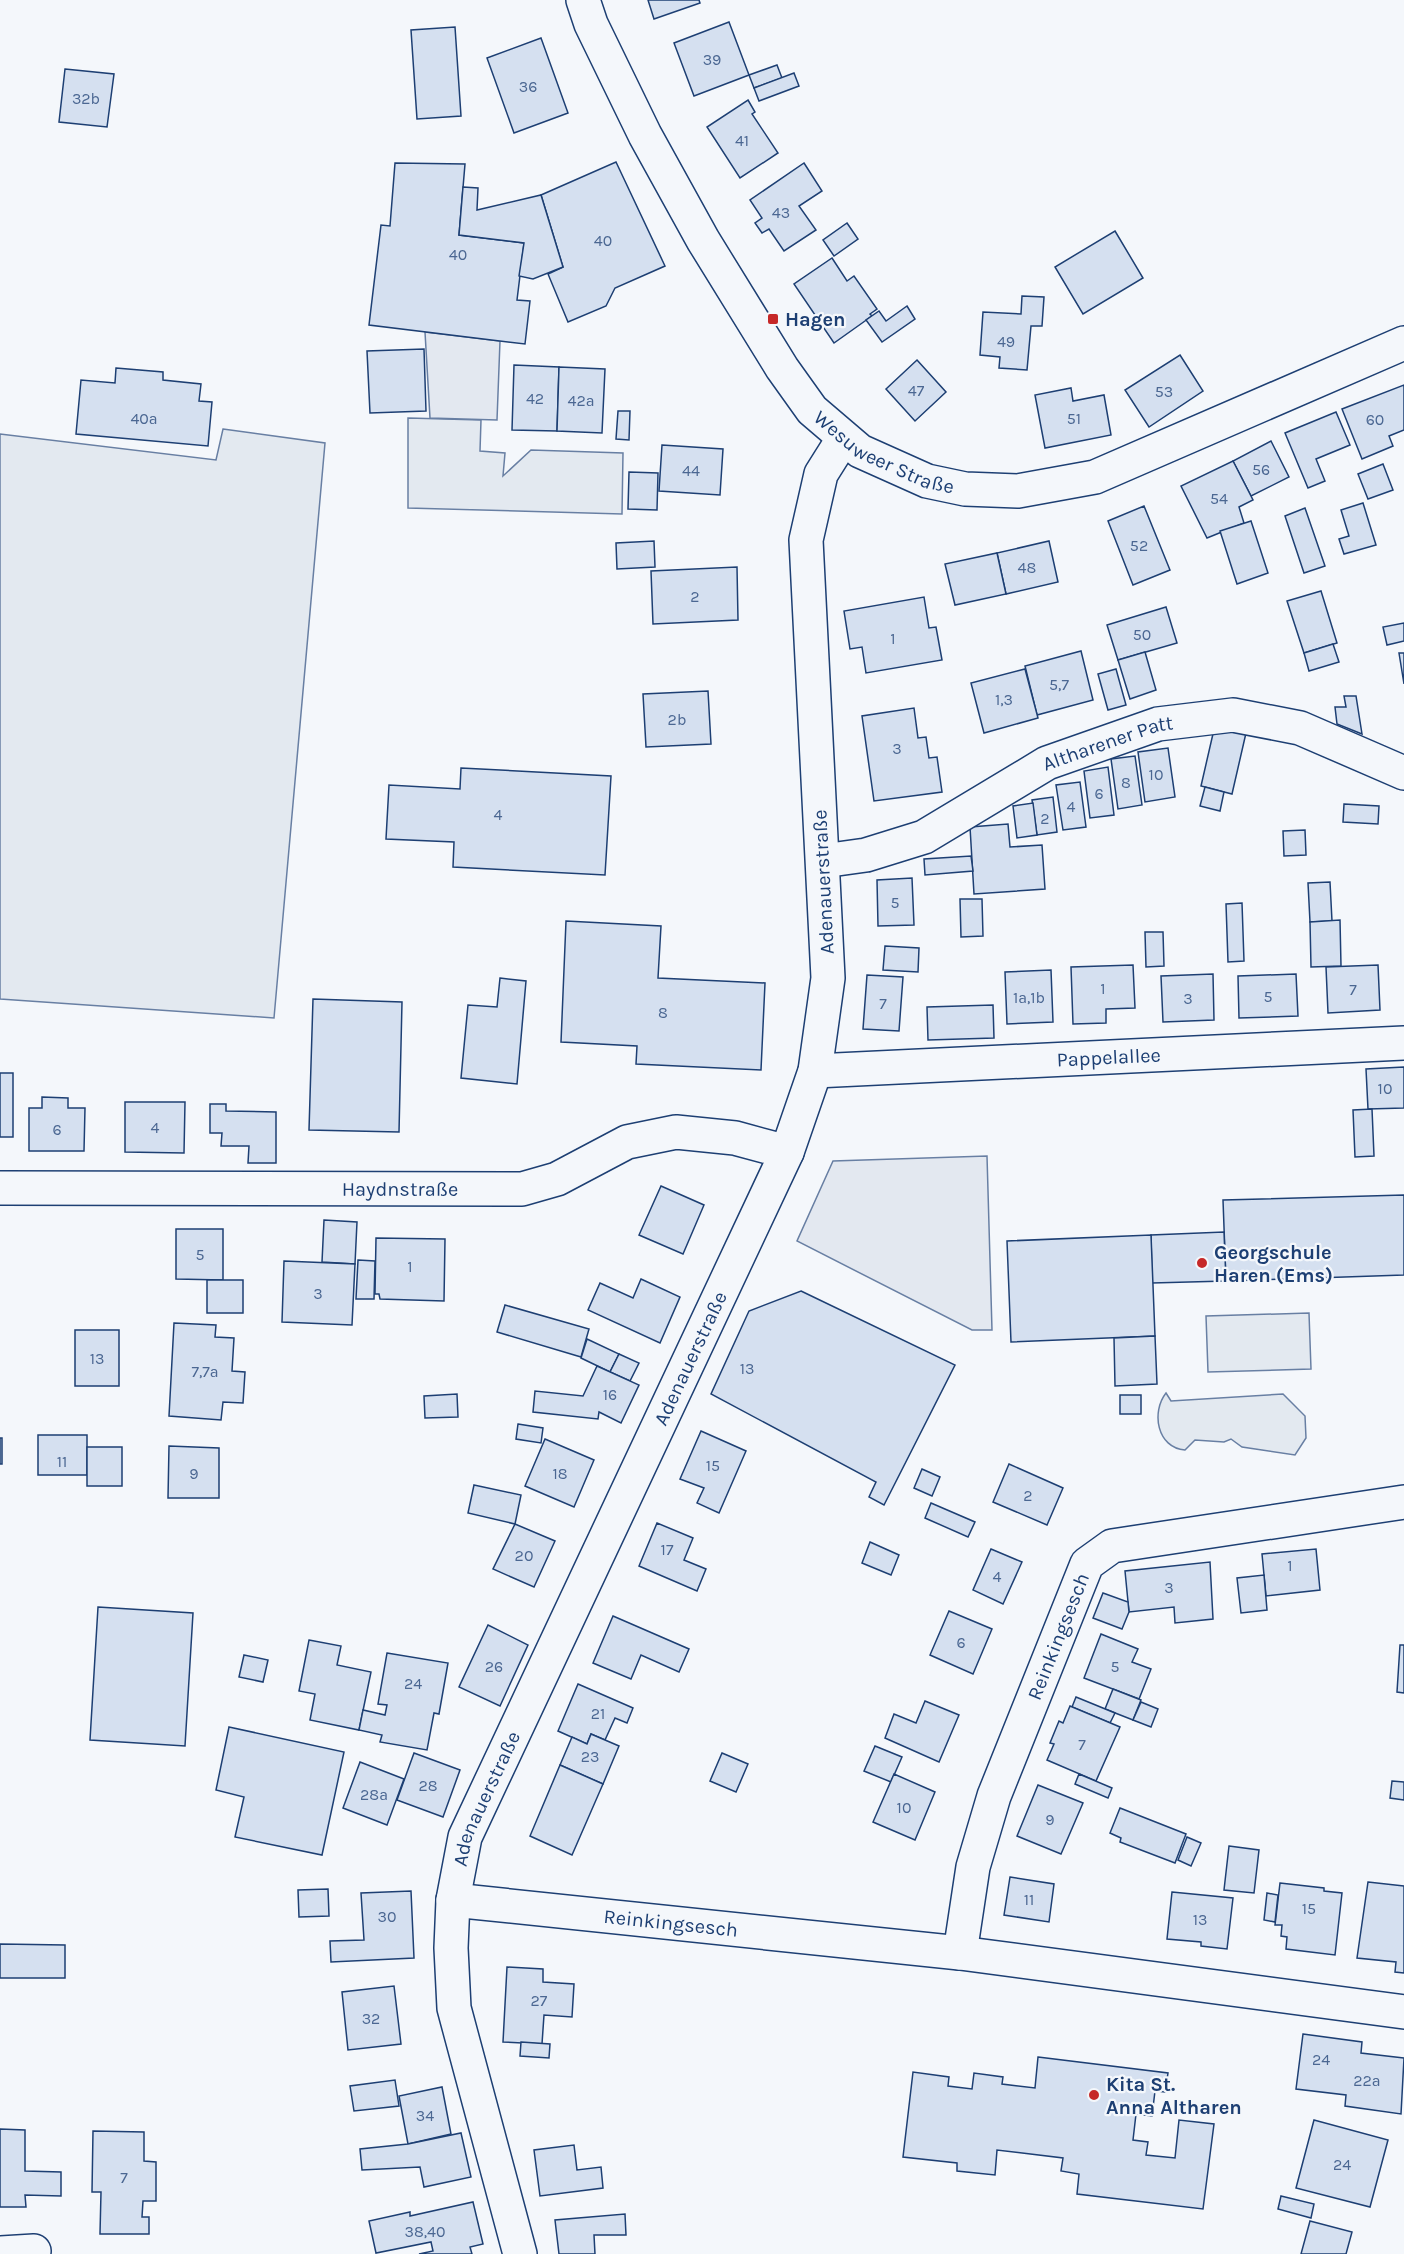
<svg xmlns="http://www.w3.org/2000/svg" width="1404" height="2254" viewBox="0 0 1404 2254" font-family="Karla,sans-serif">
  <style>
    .green { fill: #e3e9f0; stroke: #687fa3; stroke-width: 1.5 }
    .parking { fill: #e3e8f0; stroke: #687fa3; stroke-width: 1.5 }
    .building { fill: #d5e0f0; stroke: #1d3f73; stroke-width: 1.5 }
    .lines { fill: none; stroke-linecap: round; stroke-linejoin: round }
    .minor-casing { stroke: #1d3f73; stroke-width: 36 }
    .major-casing { stroke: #1d3f73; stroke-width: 36 }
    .minor { stroke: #f4f7fb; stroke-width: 33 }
    .major { stroke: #f4f7fb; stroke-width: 33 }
    .poi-dot { fill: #c62828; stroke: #f4f7fb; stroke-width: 2 }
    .labels { text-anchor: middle; stroke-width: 4.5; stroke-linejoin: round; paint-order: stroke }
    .number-label { font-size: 16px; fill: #4b6792 }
    .poi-label { font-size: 20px; font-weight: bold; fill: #1d3f73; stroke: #f4f7fb; text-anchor: start }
    .street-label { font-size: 20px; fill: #1d3f73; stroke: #f4f7fb }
  </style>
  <rect width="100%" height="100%" fill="#f4f7fb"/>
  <!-- green -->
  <g class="green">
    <polygon points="408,418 481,420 480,451 505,453 503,476 531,450 623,453 622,514 408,508"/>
    <polygon points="223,429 325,443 274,1018 0,999 0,434 216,460"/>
    <polygon points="1309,1313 1311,1369 1208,1372 1206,1316"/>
    <path d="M1166,1393l5,8 112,-7 22,22 1,22 -11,17 -53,-8 -11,-8 -7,3 -29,-2 -10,10c-28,-2 -34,-38 -19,-57z"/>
  </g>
  <!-- parking -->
  <g class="parking">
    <polygon points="425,332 500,341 497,420 430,418"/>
    <polygon points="987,1156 992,1330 972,1330 797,1241 833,1161"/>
  </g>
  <!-- building -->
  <g class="building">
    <polygon points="648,0 699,0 700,3 654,19"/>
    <polygon points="729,22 749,75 694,96 674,43"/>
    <polygon points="455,27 461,116 417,119 411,30"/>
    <polygon points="541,38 568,113 514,133 487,58"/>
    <polygon points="777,65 782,78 754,88 749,75"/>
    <polygon points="65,69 114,74 107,127 59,122"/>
    <polygon points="794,73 799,86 759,101 754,88"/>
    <polygon points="748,100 755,112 752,114 778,153 740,178 707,127"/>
    <polygon points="616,162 665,266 615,288 606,306 568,322 548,274 563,267 541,195"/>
    <polygon points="395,163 465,164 459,235 524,243 517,300 530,301 525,344 369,325 381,225 390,226"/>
    <polygon points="804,163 822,191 799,206 816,230 784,251 769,229 762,233 755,223 762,218 750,200"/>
    <polygon points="463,187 478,188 477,210 541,195 563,267 533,279 519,276 524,243 459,235"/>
    <polygon points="847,223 858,239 834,256 823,240"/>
    <polygon points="1115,231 1143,278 1083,314 1055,267"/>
    <polygon points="832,258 847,281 854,276 877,309 870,314 872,316 834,343 794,284"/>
    <polygon points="1022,296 1044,297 1042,326 1031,326 1027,370 999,368 1000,357 980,355 983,312 1021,314"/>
    <polygon points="907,306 915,319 882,342 866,320 879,311 886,321"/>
    <polygon points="424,349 426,411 370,413 367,351"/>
    <polygon points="1180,355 1203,391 1149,427 1125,390"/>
    <polygon points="917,360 946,392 915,421 886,389"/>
    <polygon points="514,365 559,367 557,431 512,430"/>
    <polygon points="559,367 605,369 602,433 557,431"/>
    <polygon points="116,368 163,372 163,380 201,384 199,401 212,402 208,446 76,434 81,380 115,383"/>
    <polygon points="1404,385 1404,430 1389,436 1393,446 1362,459 1342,409"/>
    <polygon points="1071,388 1073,401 1104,395 1111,435 1045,448 1035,395"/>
    <polygon points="618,411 630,411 629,440 616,439"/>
    <polygon points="1336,412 1350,445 1316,459 1325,481 1308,488 1285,433"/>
    <polygon points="1271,441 1289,477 1251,496 1233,461"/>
    <polygon points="662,445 723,449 720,495 659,491"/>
    <polygon points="1233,461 1253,500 1239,507 1244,523 1207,538 1181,486"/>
    <polygon points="1383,464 1393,490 1368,499 1358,474"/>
    <polygon points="629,472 658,473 657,510 628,509"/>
    <polygon points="1363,503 1376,545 1344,554 1339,539 1349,536 1341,510"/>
    <polygon points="1144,506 1170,570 1133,585 1108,521"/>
    <polygon points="1305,508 1325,566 1304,573 1285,516"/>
    <polygon points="1251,521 1268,573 1237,584 1220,531"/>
    <polygon points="654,541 655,567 617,569 616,543"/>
    <polygon points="1049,541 1058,582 1006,594 997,553"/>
    <polygon points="997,553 1006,594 955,605 945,564"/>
    <polygon points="737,567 738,620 653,624 651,571"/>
    <polygon points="1321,591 1337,643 1304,653 1287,601"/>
    <polygon points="924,597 929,628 936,627 942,660 866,673 862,647 850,649 844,611"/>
    <polygon points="1166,607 1177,643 1118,660 1107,625"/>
    <polygon points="1404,623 1404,641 1387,645 1383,627"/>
    <polygon points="1333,644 1339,662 1309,671 1304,653"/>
    <polygon points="1081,651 1093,700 1037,715 1025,666"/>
    <polygon points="1145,652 1156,690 1130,699 1118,660"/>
    <polygon points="1399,653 1404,653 1404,684"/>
    <polygon points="1025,669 1038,718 984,733 971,683"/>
    <polygon points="1116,669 1126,705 1108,710 1098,674"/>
    <polygon points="708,691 711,744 646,747 643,694"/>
    <polygon points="1344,696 1356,696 1362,734 1337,724 1335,707 1346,707"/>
    <polygon points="914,708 918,738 926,737 929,758 937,757 942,792 874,801 862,716"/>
    <polygon points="1215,725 1246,733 1232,794 1201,786"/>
    <polygon points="1168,748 1175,797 1145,802 1138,752"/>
    <polygon points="1135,756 1142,805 1118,809 1111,759"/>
    <polygon points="1108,767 1114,815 1090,818 1084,771"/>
    <polygon points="461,768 611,776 605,875 453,867 454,842 386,839 389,785 460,789"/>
    <polygon points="1080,782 1086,827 1063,830 1056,785"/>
    <polygon points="1205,787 1224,792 1220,811 1200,806"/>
    <polygon points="1053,797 1057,832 1037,835 1032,800"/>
    <polygon points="1033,803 1037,835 1017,838 1013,806"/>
    <polygon points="1344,804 1379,806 1378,824 1343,822"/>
    <polygon points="1008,824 1010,847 1042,845 1045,889 974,894 970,827"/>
    <polygon points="1305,830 1306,855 1284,856 1283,831"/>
    <polygon points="971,856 973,871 925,875 924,859"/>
    <polygon points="912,878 914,925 878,926 877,880"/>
    <polygon points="1330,882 1332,921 1310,922 1308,883"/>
    <polygon points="960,899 982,899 983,936 961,937"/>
    <polygon points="1242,903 1244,961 1228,962 1226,904"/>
    <polygon points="1340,920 1341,966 1311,967 1310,922"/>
    <polygon points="566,921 661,926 658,978 765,983 761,1070 636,1064 637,1046 561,1042"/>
    <polygon points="1145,932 1163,932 1164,966 1146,967"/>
    <polygon points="885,946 919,948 918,972 883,970"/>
    <polygon points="1133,965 1135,1008 1106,1009 1106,1023 1073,1024 1071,967"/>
    <polygon points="1378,965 1380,1010 1328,1013 1326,967"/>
    <polygon points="1051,970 1053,1022 1007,1024 1005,972"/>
    <polygon points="1213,974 1214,1020 1163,1022 1161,976"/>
    <polygon points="1296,974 1298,1016 1239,1018 1238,976"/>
    <polygon points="867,975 903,977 899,1031 863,1029"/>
    <polygon points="500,978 526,981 517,1084 461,1078 468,1005 497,1007"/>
    <polygon points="313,999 402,1002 399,1132 309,1130"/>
    <polygon points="993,1005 994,1038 928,1040 927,1007"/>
    <polygon points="1404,1067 1404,1108 1368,1109 1366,1069"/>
    <rect x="0" y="1073" width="13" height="64"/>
    <polygon points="42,1097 68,1098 68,1108 85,1108 84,1151 29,1151 29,1108 42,1108"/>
    <polygon points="125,1102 185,1102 184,1153 125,1152"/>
    <polygon points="210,1104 226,1104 226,1111 276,1112 276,1163 248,1163 249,1146 221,1146 222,1133 210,1133"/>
    <polygon points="1372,1109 1374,1156 1355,1157 1353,1110"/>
    <polygon points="661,1186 704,1205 683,1254 639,1235"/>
    <polygon points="1404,1195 1404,1275 1226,1281 1223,1200"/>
    <polygon points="324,1220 357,1222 355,1264 322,1262"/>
    <polygon points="176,1229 223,1229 223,1280 176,1279"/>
    <polygon points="1224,1232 1226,1281 1152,1283 1151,1235"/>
    <polygon points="1151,1235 1155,1336 1011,1342 1007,1241"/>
    <polygon points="376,1238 445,1239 444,1301 380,1299 379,1294 375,1294"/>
    <polygon points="358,1260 375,1261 374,1299 356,1299"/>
    <polygon points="284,1261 355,1264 352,1325 282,1322"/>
    <polygon points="641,1279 680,1297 660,1343 588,1310 600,1283 633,1298"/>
    <rect x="207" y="1280" width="36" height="33"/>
    <polygon points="801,1291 955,1365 884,1505 869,1497 876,1482 711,1394 749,1311"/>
    <polygon points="505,1305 589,1329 581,1357 497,1332"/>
    <polygon points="174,1323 216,1325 215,1337 234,1338 232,1371 245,1372 243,1403 223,1402 221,1420 169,1416"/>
    <rect x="75" y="1330" width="44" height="56"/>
    <polygon points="1155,1336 1157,1384 1115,1386 1114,1338"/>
    <polygon points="587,1339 619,1354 610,1372 581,1358"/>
    <polygon points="619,1354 639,1363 630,1381 610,1372"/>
    <polygon points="597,1366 639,1385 621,1423 599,1412 598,1419 533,1412 535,1391 583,1396"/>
    <polygon points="457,1394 458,1417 425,1418 424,1396"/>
    <rect x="1120" y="1395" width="21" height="19"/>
    <polygon points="518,1424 543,1428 541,1443 516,1439"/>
    <polygon points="701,1431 746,1451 719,1513 697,1503 704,1488 680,1479"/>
    <rect x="38" y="1435" width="49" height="40"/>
    <rect x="0" y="1438" width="2" height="26"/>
    <polygon points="545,1439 594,1460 574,1507 525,1486"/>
    <polygon points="169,1446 219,1448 219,1498 168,1498"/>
    <rect x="87" y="1447" width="35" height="39"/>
    <polygon points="1009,1464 1063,1488 1047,1525 993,1502"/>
    <polygon points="922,1469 940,1477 932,1496 914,1488"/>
    <polygon points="474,1485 521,1495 515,1524 468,1513"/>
    <polygon points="931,1503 975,1522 968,1537 925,1518"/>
    <polygon points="657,1523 693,1538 684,1560 706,1569 697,1591 639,1566"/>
    <polygon points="515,1524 555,1541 534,1587 493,1569"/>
    <polygon points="870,1542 899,1555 891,1575 862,1563"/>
    <polygon points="991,1549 1022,1562 1003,1604 973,1590"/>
    <polygon points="1316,1549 1320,1590 1266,1596 1262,1554"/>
    <polygon points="1210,1562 1213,1619 1175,1623 1174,1607 1129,1612 1125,1571"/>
    <polygon points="1264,1575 1267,1610 1241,1613 1237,1578"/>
    <polygon points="1103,1593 1128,1602 1129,1612 1122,1629 1093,1618"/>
    <polygon points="98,1607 193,1613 185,1746 90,1740"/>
    <polygon points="949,1611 992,1629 973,1674 930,1655"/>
    <polygon points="613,1616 689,1649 679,1672 641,1655 631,1679 593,1663"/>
    <polygon points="488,1625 528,1645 500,1706 459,1687"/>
    <polygon points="1101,1634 1138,1649 1132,1662 1151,1669 1139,1699 1084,1678"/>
    <polygon points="309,1640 341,1646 337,1665 371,1672 359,1730 310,1720 315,1694 299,1691"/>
    <polygon points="1400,1645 1404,1645 1404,1693 1397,1692"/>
    <polygon points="387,1653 448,1663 439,1714 434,1713 427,1750 380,1742 382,1735 359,1730 363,1710 385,1715 387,1705 378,1704"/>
    <polygon points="244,1655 268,1660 263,1682 239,1677"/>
    <polygon points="578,1684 633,1708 627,1723 615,1718 605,1740 591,1734 587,1744 558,1731"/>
    <polygon points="1113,1689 1141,1700 1133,1720 1105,1709"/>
    <polygon points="1076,1697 1115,1713 1110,1723 1072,1707"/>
    <polygon points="925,1701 959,1715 939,1762 885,1738 894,1714 916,1723"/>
    <polygon points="1141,1702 1158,1709 1151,1727 1133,1720"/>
    <polygon points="1070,1706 1120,1727 1096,1781 1047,1760 1054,1744 1050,1743 1059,1721 1063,1723"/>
    <polygon points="229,1727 344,1752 322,1855 235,1837 244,1797 216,1790"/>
    <polygon points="591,1734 619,1746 603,1784 560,1765 572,1737 587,1744"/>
    <polygon points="875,1746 902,1757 891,1782 864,1771"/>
    <polygon points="414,1753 460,1770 443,1817 397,1800"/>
    <polygon points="722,1753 748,1764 736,1792 710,1781"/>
    <polygon points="360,1762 404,1779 387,1825 343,1808"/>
    <polygon points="560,1765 603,1784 572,1855 530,1836"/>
    <polygon points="894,1774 935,1792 915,1840 873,1822"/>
    <polygon points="1079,1774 1112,1788 1108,1798 1075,1784"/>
    <polygon points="1392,1781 1404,1782 1404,1800 1390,1798"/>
    <polygon points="1038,1785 1083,1803 1061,1854 1017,1836"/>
    <polygon points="1120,1808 1186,1834 1175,1863 1120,1842 1121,1838 1110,1833"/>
    <polygon points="1187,1837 1201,1843 1191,1866 1178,1860"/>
    <polygon points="1229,1846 1259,1850 1254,1893 1224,1890"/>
    <polygon points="1010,1877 1054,1884 1049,1922 1004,1915"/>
    <polygon points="1368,1882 1404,1886 1404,1973 1395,1972 1396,1962 1357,1958"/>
    <polygon points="1280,1883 1324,1888 1324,1891 1342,1893 1335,1955 1286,1949 1287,1937 1281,1936 1282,1925 1275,1925"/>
    <polygon points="328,1889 329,1916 299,1917 298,1890"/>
    <polygon points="411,1891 414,1958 331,1962 330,1941 364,1940 361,1893"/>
    <polygon points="1172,1892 1233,1898 1227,1949 1201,1946 1201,1942 1167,1939"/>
    <polygon points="1267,1893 1278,1895 1275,1922 1264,1920"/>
    <polygon points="0,1944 65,1945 65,1978 0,1978"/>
    <polygon points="507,1967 543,1969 543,1982 574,1984 572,2017 544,2015 542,2044 503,2042"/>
    <polygon points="394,1986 401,2044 348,2050 342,1992"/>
    <polygon points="1303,2034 1362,2042 1361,2053 1404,2058 1401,2114 1345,2106 1346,2095 1296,2089"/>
    <polygon points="521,2042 550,2044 549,2058 520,2056"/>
    <polygon points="1038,2057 1168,2073 1165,2092 1155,2091 1152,2116 1136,2114 1133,2140 1148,2142 1146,2155 1175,2158 1179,2120 1214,2124 1203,2209 1077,2194 1079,2174 1061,2171 1063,2158 997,2150 995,2175 957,2171 957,2163 903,2157 913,2072 949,2077 948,2086 972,2089 974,2073 1003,2077 1002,2084 1035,2088"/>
    <polygon points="395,2080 399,2106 354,2111 350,2086"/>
    <polygon points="442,2087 451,2134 408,2144 399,2096"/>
    <polygon points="1314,2120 1388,2140 1370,2207 1296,2188"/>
    <polygon points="0,2129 25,2130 25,2171 61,2172 61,2196 25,2195 26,2207 0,2207"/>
    <polygon points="93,2131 144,2132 144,2161 156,2162 156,2201 143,2201 142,2217 149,2217 149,2234 100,2234 101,2192 92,2192"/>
    <polygon points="461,2133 471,2177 424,2187 420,2167 362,2170 360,2149 408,2144"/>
    <polygon points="574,2145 577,2170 601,2167 603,2188 540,2196 534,2150"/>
    <polygon points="1281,2196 1314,2204 1311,2218 1278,2209"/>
    <polygon points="473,2202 483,2244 470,2247 472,2254 419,2254 433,2251 431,2242 376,2253 369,2221 410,2212 410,2216"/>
    <polygon points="625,2214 626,2235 594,2235 595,2254 559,2254 555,2220"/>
    <polygon points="1310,2221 1352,2232 1346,2254 1301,2254"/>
  </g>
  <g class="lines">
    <!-- minor casing -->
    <g class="minor-casing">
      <g id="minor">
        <path id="s1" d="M823,861l43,-6 58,-18 123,-74 111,-39 75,-9 67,13 104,45"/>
        <path id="s2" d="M815,1071l589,-28"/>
        <path id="s3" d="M0,1188l522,1 35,-10 70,-37 49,-10 59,6 52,14"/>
        <path id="s4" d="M453,1900l507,53 444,59"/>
        <path id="s5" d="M960,1953l13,-86 21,-71 93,-232 25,-18 292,-44"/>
        <polyline points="0,2253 34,2251"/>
        <path id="s6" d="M520,2254l-66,-246 -3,-60 2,-48 12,-63 322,-685 28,-81 13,-93 -22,-438 15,-66 22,-35"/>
      </g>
    </g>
    <!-- major casing -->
    <g class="major-casing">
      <g id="major">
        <path id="s7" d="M583,0l8,24 54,111 58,105 79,128 30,42 48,41 67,30 38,8 53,2 77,-14 309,-134"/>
      </g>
    </g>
    <!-- minor -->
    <use href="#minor" class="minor"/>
    <!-- major -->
    <use href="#major" class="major"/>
  </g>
  <!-- markers -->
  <g class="poi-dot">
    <rect x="767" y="313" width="12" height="12" rx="3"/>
    <circle cx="1202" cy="1263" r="6"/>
    <circle cx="1094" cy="2095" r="6"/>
  </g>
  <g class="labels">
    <!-- number labels -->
    <g class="number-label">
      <text x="712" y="65">39</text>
      <text x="528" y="92">36</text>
      <text x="86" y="104">32b</text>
      <text x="742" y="146">41</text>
      <text x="781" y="218">43</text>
      <text x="603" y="246">40</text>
      <text x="458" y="260">40</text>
      <text x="1006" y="347">49</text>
      <text x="916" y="396">47</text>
      <text x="1164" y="397">53</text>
      <text x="535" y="404">42</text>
      <text x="581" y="406">42a</text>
      <text x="144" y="424">40a</text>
      <text x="1074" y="424">51</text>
      <text x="1375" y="425">60</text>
      <text x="1261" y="475">56</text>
      <text x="691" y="476">44</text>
      <text x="1219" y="504">54</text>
      <text x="1139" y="551">52</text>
      <text x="1027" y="573">48</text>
      <text x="695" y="602">2</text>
      <text x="1142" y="640">50</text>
      <text x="893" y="644">1</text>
      <text x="1059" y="690">5,7</text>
      <text x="1004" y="705">1,3</text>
      <text x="677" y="725">2b</text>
      <text x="897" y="754">3</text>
      <text x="1156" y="780">10</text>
      <text x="1126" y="788">8</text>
      <text x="1099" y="799">6</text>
      <text x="1071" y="812">4</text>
      <text x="498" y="820">4</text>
      <text x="1045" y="824">2</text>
      <text x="895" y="908">5</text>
      <text x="1103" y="994">1</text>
      <text x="1353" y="995">7</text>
      <text x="1268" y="1002">5</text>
      <text x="1029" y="1003">1a,1b</text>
      <text x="1188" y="1004">3</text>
      <text x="883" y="1009">7</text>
      <text x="663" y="1018">8</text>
      <text x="1385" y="1094">10</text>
      <text x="155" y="1133">4</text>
      <text x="57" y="1135">6</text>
      <text x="200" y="1260">5</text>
      <text x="410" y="1272">1</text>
      <text x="318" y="1299">3</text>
      <text x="97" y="1364">13</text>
      <text x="747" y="1374">13</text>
      <text x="205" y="1377">7,7a</text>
      <text x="610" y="1400">16</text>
      <text x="62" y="1467">11</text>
      <text x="713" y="1471">15</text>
      <text x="194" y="1479">9</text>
      <text x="560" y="1479">18</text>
      <text x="1028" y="1501">2</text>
      <text x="667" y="1555">17</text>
      <text x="524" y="1561">20</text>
      <text x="1290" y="1571">1</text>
      <text x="997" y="1582">4</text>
      <text x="1169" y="1593">3</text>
      <text x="961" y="1648">6</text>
      <text x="494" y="1672">26</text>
      <text x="1115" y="1672">5</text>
      <text x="413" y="1689">24</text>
      <text x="598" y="1719">21</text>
      <text x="1082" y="1750">7</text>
      <text x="590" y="1762">23</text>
      <text x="428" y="1791">28</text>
      <text x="374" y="1800">28a</text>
      <text x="904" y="1813">10</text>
      <text x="1050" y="1825">9</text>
      <text x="1029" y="1905">11</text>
      <text x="1309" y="1914">15</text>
      <text x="387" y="1922">30</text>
      <text x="1200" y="1925">13</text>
      <text x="539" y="2006">27</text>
      <text x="371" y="2024">32</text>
      <text x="1321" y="2065">24</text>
      <text x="1367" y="2086">22a</text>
      <text x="425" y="2121">34</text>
      <text x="1342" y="2170">24</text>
      <text x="124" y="2183">7</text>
      <text x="425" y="2237">38,40</text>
    </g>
    <!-- poi labels -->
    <g class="poi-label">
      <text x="785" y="326">Hagen</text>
      <text x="1214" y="1259">Georgschule<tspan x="1214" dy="23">Haren (Ems)</tspan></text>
      <text x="1106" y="2091">Kita St.<tspan x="1106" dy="23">Anna Altharen</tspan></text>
    </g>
    <!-- street labels -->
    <g class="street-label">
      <text dy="7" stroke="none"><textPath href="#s7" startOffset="556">Wesuweer Straße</textPath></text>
      <text dy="7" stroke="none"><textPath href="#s1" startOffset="312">Altharener Patt</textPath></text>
      <text transform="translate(823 882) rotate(-93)" y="7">Adenauerstraße</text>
      <text dy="7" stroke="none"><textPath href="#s2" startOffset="294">Pappelallee</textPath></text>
      <text dy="7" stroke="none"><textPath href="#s3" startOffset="400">Haydnstraße</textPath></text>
      <text dy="7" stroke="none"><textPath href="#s6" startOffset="956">Adenauerstraße</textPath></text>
      <text dy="7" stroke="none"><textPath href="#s5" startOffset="333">Reinkingsesch</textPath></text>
      <text dy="7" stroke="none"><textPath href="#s6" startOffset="470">Adenauerstraße</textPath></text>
      <text dy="7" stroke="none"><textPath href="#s4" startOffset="219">Reinkingsesch</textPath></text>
    </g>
  </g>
</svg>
